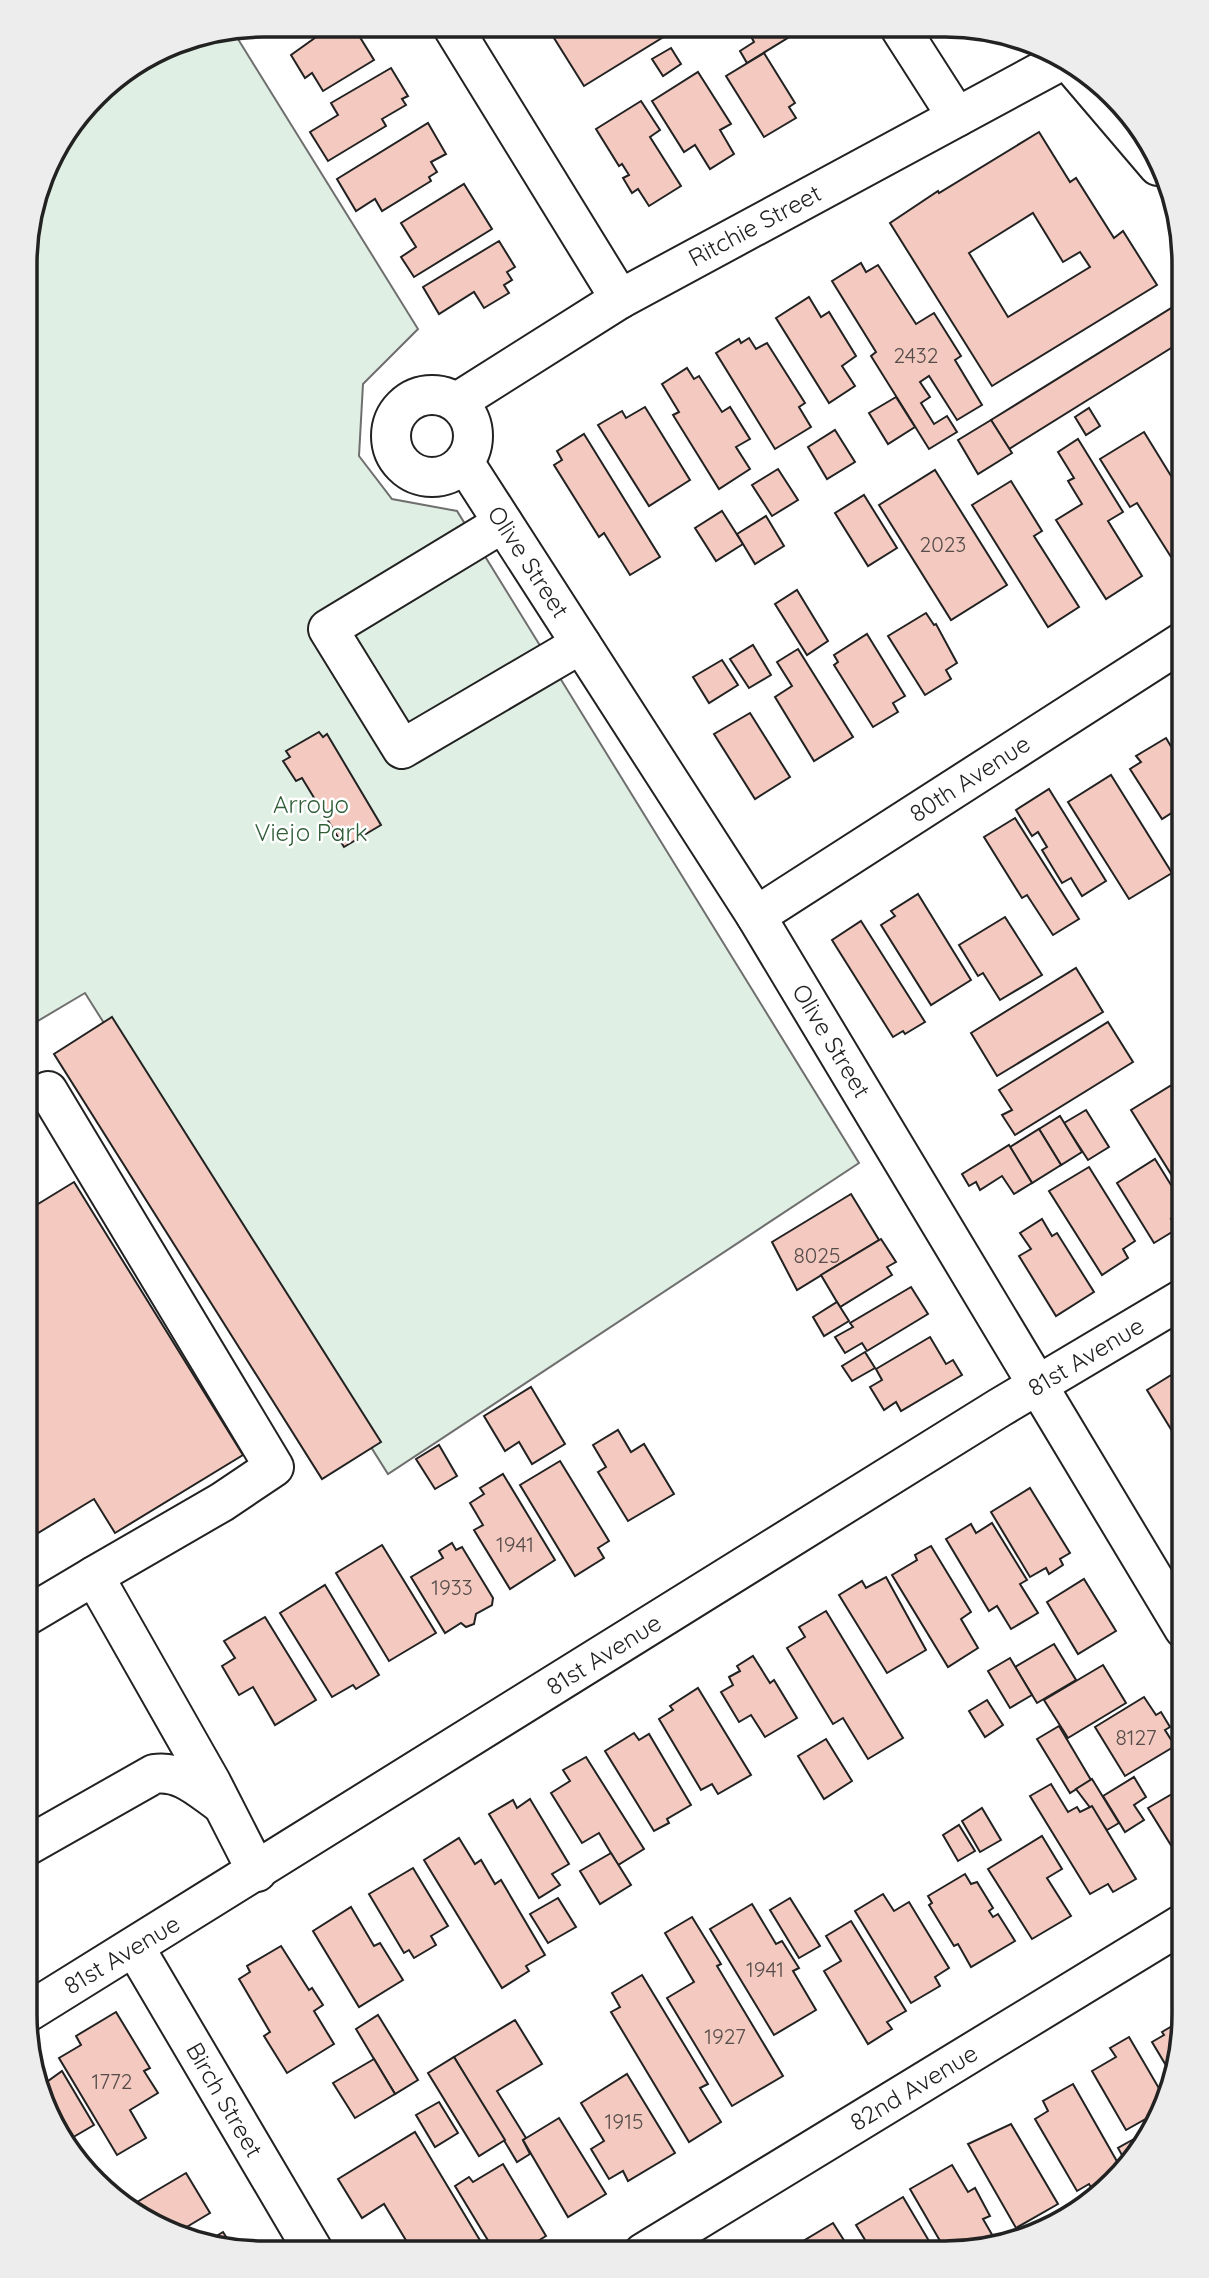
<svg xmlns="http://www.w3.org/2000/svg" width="1209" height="2278" viewBox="0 0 1209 2278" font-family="Quicksand,sans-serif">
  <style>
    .green { fill: #e0efe3; stroke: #6f6f6f; stroke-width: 2 }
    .building { fill: #f3c9c0; stroke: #222; stroke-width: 2; fill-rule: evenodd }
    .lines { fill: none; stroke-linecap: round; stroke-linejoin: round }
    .minor-casing { stroke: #222; stroke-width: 42 }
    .major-casing { stroke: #222; stroke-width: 42 }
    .minor { stroke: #fff; stroke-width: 38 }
    .major { stroke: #fff; stroke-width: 38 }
    .labels { text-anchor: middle; stroke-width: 5; stroke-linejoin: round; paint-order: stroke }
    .number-label { font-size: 21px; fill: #564c4a }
    .street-label { font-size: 24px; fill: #222; stroke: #fff }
    .park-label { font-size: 24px; fill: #2f5e38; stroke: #fff }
    .rim { fill: none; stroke: #222; stroke-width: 3.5 }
  </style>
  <rect width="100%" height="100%" fill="#fff"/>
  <!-- green -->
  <polygon class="green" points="233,31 418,329 363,384 359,456 392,499 457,511 859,1163 388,1474 85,993 26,1028 27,233 49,158 106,84 173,43"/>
  <!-- building -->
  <g class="building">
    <polygon points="333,25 353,26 374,60 323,91 312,73 305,78 291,55"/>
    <polygon points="573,26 677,27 678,28 584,86 554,38"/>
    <polygon points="746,27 804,28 747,63 740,51 754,42"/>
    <polygon points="671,48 681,64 663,76 652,59"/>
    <polygon points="764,53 795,103 789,107 796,118 764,137 726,76"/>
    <polygon points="391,68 408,96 402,99 406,105 382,119 386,126 328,161 310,132 338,115 331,103"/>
    <polygon points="698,72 731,124 720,130 734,154 710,169 695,145 684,152 652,101"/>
    <polygon points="641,101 660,130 650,137 681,186 649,206 638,189 632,193 623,178 629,175 622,164 619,166 596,129"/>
    <polygon points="428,123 446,154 431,162 437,172 429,177 431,181 382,211 375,199 356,211 337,179"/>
    <path d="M1039,132l31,50 6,-4 38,60 9,-7 34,54 -165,101 -102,-163 48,-32 1,2zM1033,213l30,49 17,-10 10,15 -82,50 -39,-64z"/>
    <polygon points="464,184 492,229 414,277 401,257 416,247 401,223"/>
    <polygon points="499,241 515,267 507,272 512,280 504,285 509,293 484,308 474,292 439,314 423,287"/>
    <polygon points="861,263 866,272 878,265 916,324 934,313 961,356 955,360 982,405 957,420 929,376 920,382 930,397 921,403 934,424 947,416 957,432 929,449 871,356 876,352 832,281"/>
    <polygon points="809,297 821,317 829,312 856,356 842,366 855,386 829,403 776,318"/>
    <polygon points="1181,302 1184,307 1184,340 1009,449 991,420"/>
    <polygon points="749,338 756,349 767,343 805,403 799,407 811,427 775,449 716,353 739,339 741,343"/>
    <polygon points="687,368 694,379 699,376 722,412 730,407 750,439 736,447 750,469 719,489 673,415 679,412 662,384"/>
    <polygon points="896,397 915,427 888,444 869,413"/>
    <polygon points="645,407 690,480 649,506 598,425 622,411 626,418"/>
    <polygon points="1089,408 1100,426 1086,435 1075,417"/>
    <polygon points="991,420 1012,453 978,474 958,440"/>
    <polygon points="835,430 855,462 827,479 808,447"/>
    <polygon points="1144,432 1184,497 1184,549 1171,557 1137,503 1130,507 1100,459"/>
    <polygon points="584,434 660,557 630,575 604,533 599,537 554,465 562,460 557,451"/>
    <polygon points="1078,439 1123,512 1108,521 1142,576 1106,599 1056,520 1082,504 1068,481 1074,478 1058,452"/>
    <polygon points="778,469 798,500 772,516 752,485"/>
    <polygon points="935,470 1007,585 951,620 879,505"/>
    <polygon points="1011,481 1042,531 1034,536 1079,607 1048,627 972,505"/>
    <polygon points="864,495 897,548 868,566 835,513"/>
    <polygon points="722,511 743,544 716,561 695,528"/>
    <polygon points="766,516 784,546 755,564 737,534"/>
    <polygon points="797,590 828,641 807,655 775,604"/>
    <polygon points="926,613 934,625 936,624 957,663 946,670 951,679 925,695 888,636"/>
    <polygon points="867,634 905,696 893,703 898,712 873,727 834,665 838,662 834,655"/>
    <polygon points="753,645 771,675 749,688 730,659"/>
    <polygon points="798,649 853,737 814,761 775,697 792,686 777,662"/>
    <polygon points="722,660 738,685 709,703 693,677"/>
    <polygon points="750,713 790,777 755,799 714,734"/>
    <polygon points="319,732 323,737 327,734 381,825 344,847 302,778 296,781 283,761 290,757 286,751"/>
    <polygon points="1166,738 1184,768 1184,805 1162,819 1130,769 1141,762 1136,756"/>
    <polygon points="1111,775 1172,873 1129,899 1068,802"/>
    <polygon points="1049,789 1106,881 1082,896 1071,878 1062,883 1042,850 1047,847 1038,832 1032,836 1016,810"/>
    <polygon points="1015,818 1079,919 1053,935 1027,895 1022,898 984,837"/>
    <polygon points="918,894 971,980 931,1005 881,925 895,916 891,911"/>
    <polygon points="1005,917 1042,975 1000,1000 983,973 978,976 959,945"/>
    <polygon points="861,921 925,1022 905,1034 903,1031 893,1037 832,940"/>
    <polygon points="1076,968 1103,1012 997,1076 971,1033"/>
    <polygon points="112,1017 381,1442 322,1479 54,1054"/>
    <polygon points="1108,1022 1133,1062 1015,1135 1002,1115 1012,1110 999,1090"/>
    <polygon points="1175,1083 1184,1098 1184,1172 1174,1179 1131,1110"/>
    <polygon points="1086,1110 1109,1147 1088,1160 1064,1123"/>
    <polygon points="1060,1116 1082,1152 1061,1165 1039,1129"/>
    <polygon points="1039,1129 1061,1165 1032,1183 1010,1147"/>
    <polygon points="1009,1145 1032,1183 1014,1194 1002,1176 980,1190 976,1182 969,1186 962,1174"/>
    <polygon points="1155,1159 1184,1206 1184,1212 1171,1219 1177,1229 1154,1243 1117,1183"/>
    <polygon points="1089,1167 1135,1241 1123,1249 1128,1258 1102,1275 1049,1191"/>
    <polygon points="74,1182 243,1455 115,1533 94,1499 25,1541 25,1447 29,1445 25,1439 25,1212"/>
    <polygon points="851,1194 879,1240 797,1290 772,1242"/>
    <polygon points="1042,1219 1052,1236 1057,1233 1094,1292 1056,1316 1019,1256 1031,1249 1020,1233"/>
    <polygon points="881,1239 896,1262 887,1267 892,1275 840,1307 821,1275"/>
    <polygon points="911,1287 928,1314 867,1351 862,1343 845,1353 835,1337 853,1327 850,1323"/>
    <polygon points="837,1302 849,1321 824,1336 813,1317"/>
    <polygon points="930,1337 946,1364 953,1360 962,1375 901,1411 896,1402 884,1410 870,1387 882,1380 876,1369"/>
    <polygon points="865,1352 875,1368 852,1381 842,1366"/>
    <polygon points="1184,1367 1184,1441 1180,1444 1147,1390"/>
    <polygon points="531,1387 565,1444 532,1464 519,1442 505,1451 484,1416"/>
    <polygon points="618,1430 631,1452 644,1444 674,1494 628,1521 598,1472 606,1467 593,1445"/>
    <polygon points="439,1445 457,1476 435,1489 416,1459"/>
    <polygon points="560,1461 609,1541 598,1548 604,1558 575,1576 520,1485"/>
    <polygon points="503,1474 555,1560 510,1589 474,1530 483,1525 470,1503 484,1494 480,1488"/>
    <polygon points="1030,1488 1070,1553 1060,1559 1063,1565 1049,1574 1046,1568 1030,1577 991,1512"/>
    <polygon points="992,1523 1027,1580 1020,1584 1038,1613 1011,1629 997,1606 989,1611 946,1539 971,1524 976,1533"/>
    <polygon points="452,1543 456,1550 462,1547 493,1598 492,1605 476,1614 474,1624 466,1627 461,1623 445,1633 411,1577 443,1558 439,1551"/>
    <polygon points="382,1545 436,1633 389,1661 336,1573"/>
    <polygon points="931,1546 971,1612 961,1619 978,1648 948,1667 892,1575 917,1560 915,1555"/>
    <polygon points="886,1577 926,1650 887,1673 839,1595 862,1581 866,1588"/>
    <polygon points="1084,1579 1116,1631 1078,1654 1047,1602"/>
    <polygon points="325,1585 379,1675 356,1689 353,1685 332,1697 280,1613"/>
    <polygon points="826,1611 903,1738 868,1759 843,1718 833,1724 787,1648 805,1637 799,1627"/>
    <polygon points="265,1617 316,1700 275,1725 253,1687 239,1695 222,1666 235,1658 224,1641"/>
    <polygon points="1054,1644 1076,1680 1037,1703 1015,1667"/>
    <polygon points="753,1656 770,1683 774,1680 797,1718 765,1737 751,1715 739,1722 721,1692 733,1685 729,1677 740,1671 737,1666"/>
    <polygon points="1010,1658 1032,1695 1010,1708 988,1671"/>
    <polygon points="1103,1665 1126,1703 1068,1738 1044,1700"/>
    <polygon points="698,1688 751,1775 718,1794 712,1784 701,1790 659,1719 673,1710 670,1706"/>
    <polygon points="1144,1697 1156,1715 1161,1712 1170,1727 1165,1730 1175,1746 1125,1776 1095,1727"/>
    <polygon points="987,1700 1003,1725 985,1737 969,1711"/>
    <polygon points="1059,1726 1091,1780 1070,1793 1037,1739"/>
    <polygon points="634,1733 639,1740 649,1734 691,1805 667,1819 669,1823 654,1831 605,1751"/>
    <polygon points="826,1739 852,1781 824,1799 798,1756"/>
    <polygon points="586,1757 644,1849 618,1865 599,1833 582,1843 551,1793 570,1781 563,1770"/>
    <polygon points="1134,1777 1146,1797 1134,1805 1144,1820 1125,1832 1103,1796"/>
    <polygon points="1092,1779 1119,1823 1107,1830 1076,1789"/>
    <polygon points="1051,1784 1068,1812 1077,1807 1080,1812 1092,1806 1136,1879 1113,1892 1108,1884 1090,1894 1030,1796"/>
    <polygon points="1184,1787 1184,1850 1177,1855 1148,1808"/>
    <polygon points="530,1799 569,1864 552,1874 560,1885 539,1898 489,1814 513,1800 517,1808"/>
    <polygon points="982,1808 1001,1840 980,1852 962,1821"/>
    <polygon points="959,1825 975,1851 958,1861 943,1835"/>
    <polygon points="1042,1836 1062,1869 1047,1878 1071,1916 1032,1939 988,1869"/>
    <polygon points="459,1838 475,1864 481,1860 495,1884 501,1880 545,1955 526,1966 529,1971 502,1988 424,1860"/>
    <polygon points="611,1853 631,1885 600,1904 580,1871"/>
    <polygon points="413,1868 448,1926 431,1936 436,1945 414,1958 409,1950 404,1953 369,1894"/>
    <polygon points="965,1874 971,1884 977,1882 993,1908 989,1911 993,1917 998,1914 1015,1941 971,1967 958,1944 954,1946 929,1905 932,1903 928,1896"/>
    <polygon points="883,1894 894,1911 909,1902 949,1968 935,1977 940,1986 911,2003 855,1911"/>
    <polygon points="558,1898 576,1927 548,1943 530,1914"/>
    <polygon points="790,1898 820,1946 799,1958 770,1910"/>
    <polygon points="752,1904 776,1944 782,1941 799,1968 793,1971 816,2010 774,2035 710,1929"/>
    <polygon points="351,1907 374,1946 380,1943 403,1980 359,2007 313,1931"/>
    <polygon points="692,1917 721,1964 717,1966 783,2076 732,2106 667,1998 694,1982 665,1933"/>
    <polygon points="851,1921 906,2011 887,2022 892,2029 868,2044 824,1971 841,1961 826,1936"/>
    <polygon points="281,1946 309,1990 312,1988 323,2005 314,2011 334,2044 287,2073 264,2036 270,2032 239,1979 250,1972 247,1966"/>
    <polygon points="642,1975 708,2084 700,2088 721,2122 689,2142 611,2012 620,2007 612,1993"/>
    <polygon points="116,2012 150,2068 144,2071 158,2093 130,2110 146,2138 117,2155 59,2058 81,2045 76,2036"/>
    <polygon points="378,2015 418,2080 395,2094 356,2029"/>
    <polygon points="1184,2019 1184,2030 1173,2077 1152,2042 1164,2035 1162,2032"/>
    <polygon points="515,2020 542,2064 497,2091 526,2138 523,2140 530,2154 517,2162 454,2057"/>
    <polygon points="1129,2037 1167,2102 1165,2108 1126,2130 1092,2071 1116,2057 1110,2048"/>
    <polygon points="454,2057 505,2140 479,2156 428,2073"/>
    <polygon points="374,2059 395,2094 355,2118 333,2083"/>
    <polygon points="62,2071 94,2125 70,2139 37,2089"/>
    <polygon points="627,2074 675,2153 628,2181 623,2171 609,2179 591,2149 604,2141 581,2103"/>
    <polygon points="1073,2084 1123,2172 1094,2192 1089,2184 1077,2191 1035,2119 1048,2111 1043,2101"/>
    <polygon points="439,2102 458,2133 435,2147 416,2115"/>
    <polygon points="559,2118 606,2194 568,2217 523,2140"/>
    <polygon points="1011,2124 1058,2204 1016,2228 968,2144"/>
    <polygon points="415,2132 487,2252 413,2252 384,2204 362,2218 338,2179"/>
    <polygon points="1134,2139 1141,2150 1128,2166 1118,2148"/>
    <polygon points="503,2164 546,2236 520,2252 495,2252 455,2186 469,2177 473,2182"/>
    <polygon points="952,2165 968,2192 975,2188 990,2216 983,2219 998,2245 947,2253 910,2189"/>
    <polygon points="186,2173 210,2213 175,2234 158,2229 127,2208"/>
    <polygon points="903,2197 932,2246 919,2253 873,2253 856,2225"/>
    <polygon points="833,2223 852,2253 786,2253 785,2252"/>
    <polygon points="223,2232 235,2251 205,2243"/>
  </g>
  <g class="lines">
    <!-- minor casing -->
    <g class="minor-casing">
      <g id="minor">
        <polyline points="452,26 620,299"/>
        <polyline points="900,28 957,117"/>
        <circle cx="432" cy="436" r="41"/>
        <polyline points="457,402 620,299 1059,62"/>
        <polyline points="464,462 756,916 1184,1629"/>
        <polyline points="503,523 328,629 402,749 581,644"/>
        <polyline points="756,916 1184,641"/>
        <polyline points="48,1091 274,1467 222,1502 94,1576"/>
        <polyline points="25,1617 94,1576 211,1782 257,1872"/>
        <path d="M25,1842l2,4 127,-72c27,-4 46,15 66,29"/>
        <polyline points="135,1948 314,2252"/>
        <polyline points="25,2014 999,1408 1184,1298"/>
        <polyline points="643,2253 1184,1923"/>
      </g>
    </g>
    <!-- major casing -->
    <g class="major-casing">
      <polyline id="major" points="1077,71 1158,166"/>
    </g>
    <!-- minor -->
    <use href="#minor" class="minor"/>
    <!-- major -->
    <use href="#major" class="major"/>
  </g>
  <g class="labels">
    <!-- number labels -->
    <g class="number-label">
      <text x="916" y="363">2432</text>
      <text x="943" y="552">2023</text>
      <text x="817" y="1263">8025</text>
      <text x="515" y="1552">1941</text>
      <text x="452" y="1595">1933</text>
      <text x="1136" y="1745">8127</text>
      <text x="765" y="1977">1941</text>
      <text x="725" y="2044">1927</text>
      <text x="112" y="2089">1772</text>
      <text x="624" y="2129">1915</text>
    </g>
    <!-- street labels -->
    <g class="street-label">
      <text transform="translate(755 226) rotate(-28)" y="8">Ritchie Street</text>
      <text transform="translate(528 562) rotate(57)" y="8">Olive Street</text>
      <text transform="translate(970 779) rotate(-33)" y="8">80th Avenue</text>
      <text transform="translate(831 1041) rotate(59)" y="8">Olive Street</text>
      <text transform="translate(1086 1357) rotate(-31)" y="8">81st Avenue</text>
      <text transform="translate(604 1655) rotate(-32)" y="8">81st Avenue</text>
      <text transform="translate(122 1955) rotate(-31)" y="8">81st Avenue</text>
      <text transform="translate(914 2088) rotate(-31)" y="8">82nd Avenue</text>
      <text transform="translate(224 2100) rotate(60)" y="8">Birch Street</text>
    </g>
    <!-- park labels -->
    <g class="park-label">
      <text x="311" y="813">Arroyo<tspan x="311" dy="28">Viejo Park</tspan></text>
    </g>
  </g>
  <!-- crop -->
  <path d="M0 0H1209V2278H0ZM264 37H945A227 227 0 0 1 1172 264V2014A227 227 0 0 1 945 2241H264A227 227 0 0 1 37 2014V264A227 227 0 0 1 264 37Z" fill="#ededed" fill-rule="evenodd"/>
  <path class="rim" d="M264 37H945A227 227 0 0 1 1172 264V2014A227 227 0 0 1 945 2241H264A227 227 0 0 1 37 2014V264A227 227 0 0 1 264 37Z"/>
</svg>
